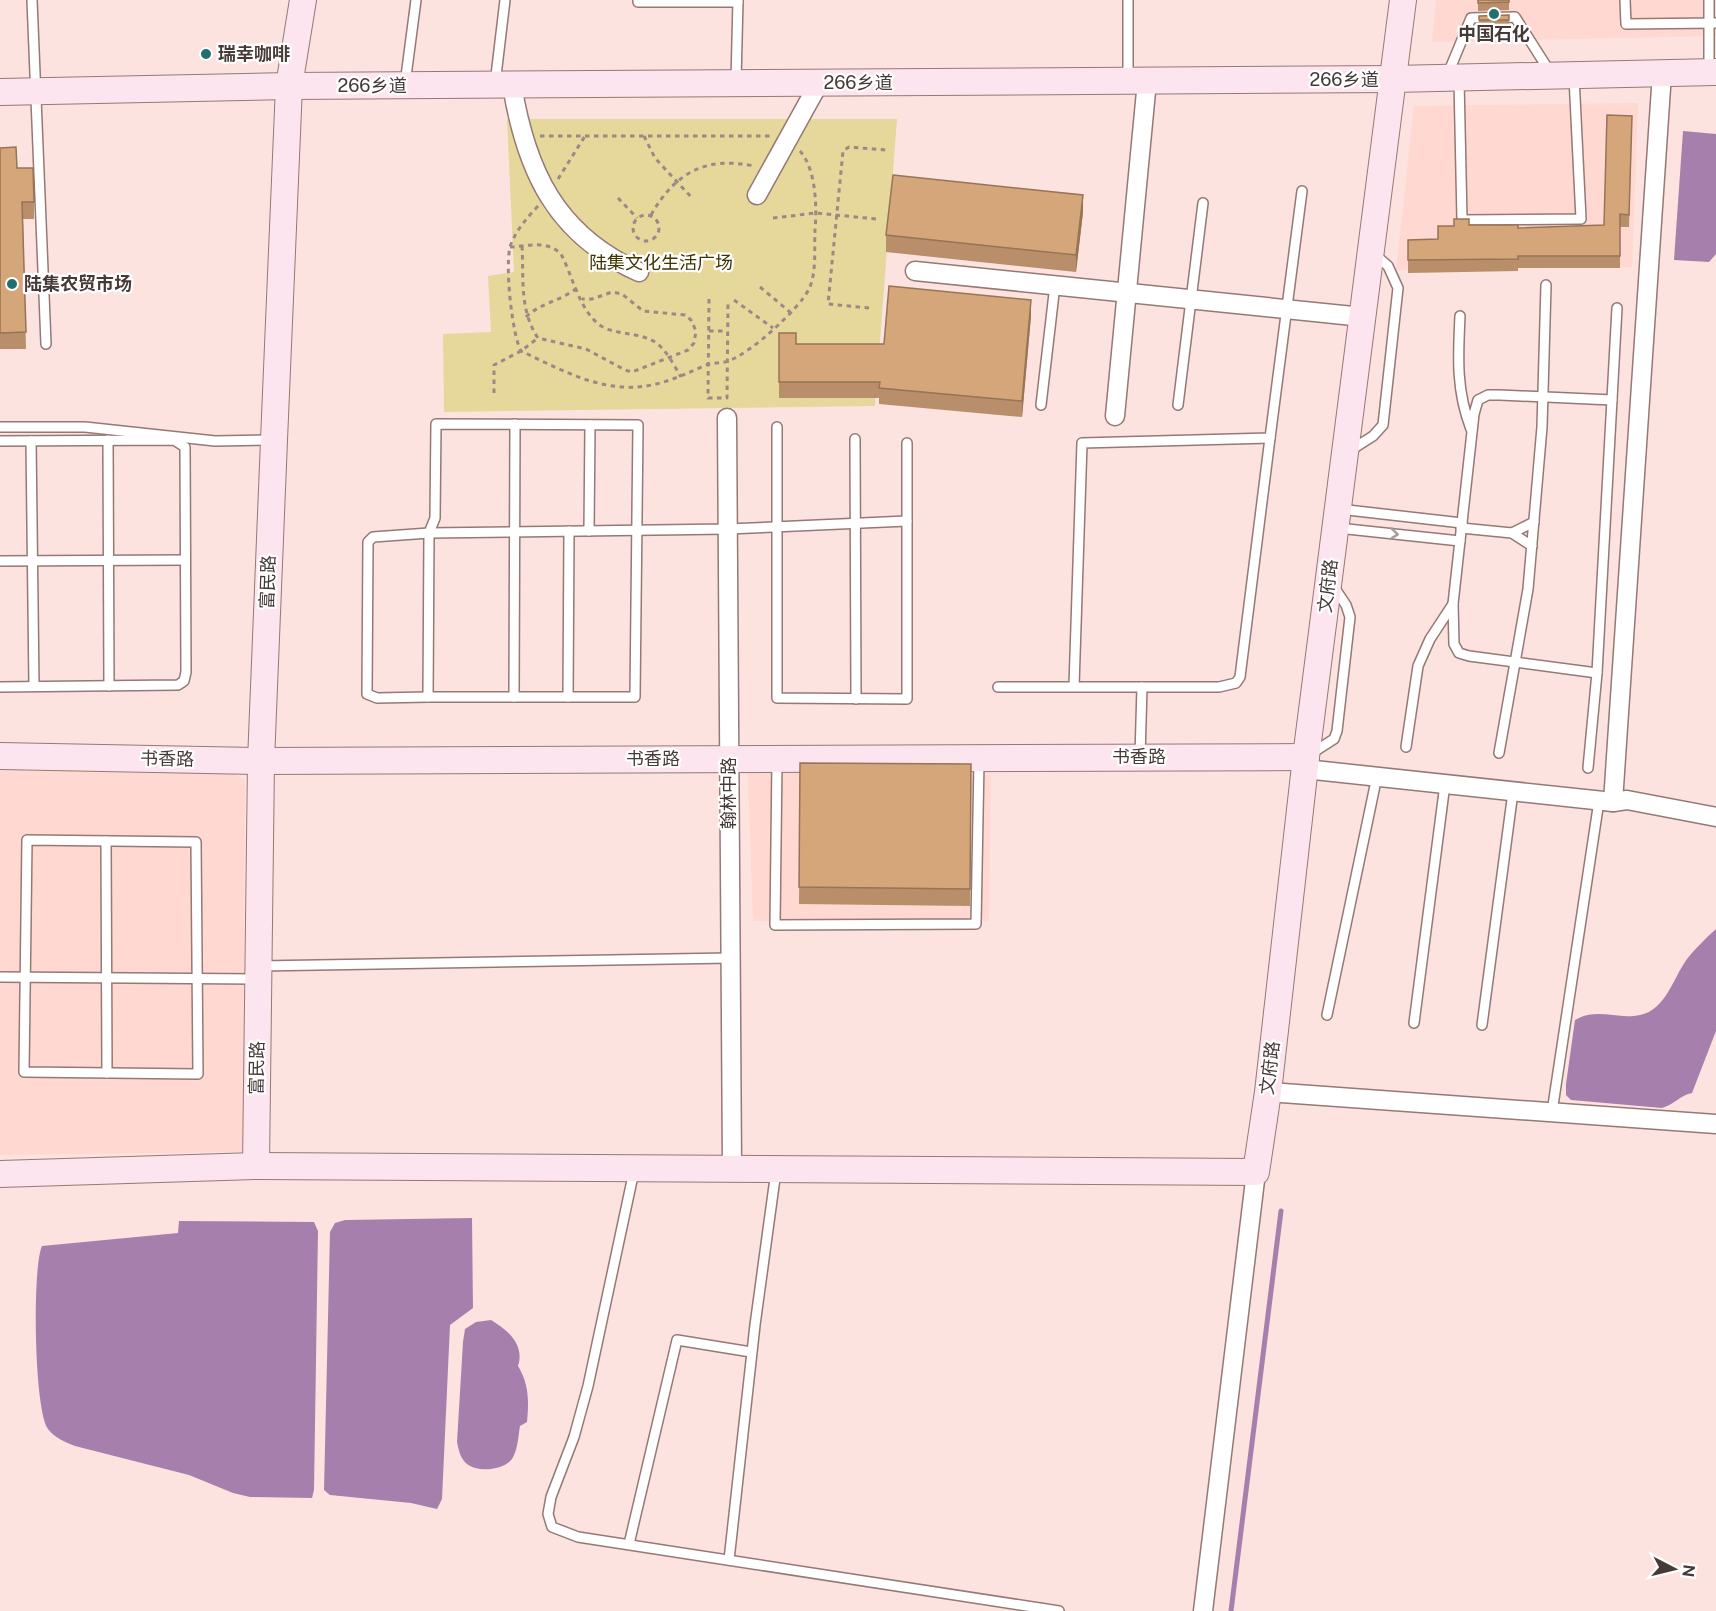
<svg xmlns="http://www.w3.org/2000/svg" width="1716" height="1611" viewBox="0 0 1716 1611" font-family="'Public Sans','Noto Sans SC',sans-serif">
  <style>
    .built { fill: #fed8d1 }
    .green { fill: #e6d79b }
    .water { fill: #a77fad }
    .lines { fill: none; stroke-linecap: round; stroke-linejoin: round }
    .stream { stroke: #a77fad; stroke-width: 5 }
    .lane-casing { stroke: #947974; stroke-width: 12 }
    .street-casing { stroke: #947974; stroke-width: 21 }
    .secondary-casing { stroke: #947974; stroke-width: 28 }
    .path { stroke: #9b8986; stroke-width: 3; stroke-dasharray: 4.5 4.5; stroke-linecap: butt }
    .lane { stroke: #fff; stroke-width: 9 }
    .street { stroke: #fff; stroke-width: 18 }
    .secondary { stroke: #fce5ee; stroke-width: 26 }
    .wall { fill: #b88f6a }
    .shaded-wall { fill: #967456 }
    .building { fill: #d6a67b; stroke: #967456; stroke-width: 1.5 }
    .oneway { stroke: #a29c9c }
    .poi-dot { fill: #236f70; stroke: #fff; stroke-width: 2 }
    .labels { text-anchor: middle; stroke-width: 4.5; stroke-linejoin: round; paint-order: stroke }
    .poi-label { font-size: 18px; font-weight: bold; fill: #463a38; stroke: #fff; text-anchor: start }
    .street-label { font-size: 18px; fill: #463a38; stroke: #fff }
    .park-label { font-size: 18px; fill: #3e3401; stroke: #fff }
  </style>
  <rect width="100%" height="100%" fill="#fce3df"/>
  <!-- built -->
  <g class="built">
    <polygon points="1436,0 1716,0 1716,36 1432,42"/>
    <polygon points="1638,103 1632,267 1396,270 1414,106"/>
    <polygon points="0,770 231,772 245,780 243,1152 0,1155"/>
    <polygon points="748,772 991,775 989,921 753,921"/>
  </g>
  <!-- green -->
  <polygon class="green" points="507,119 897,119 875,406 444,412 443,334 491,332 488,276 514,272"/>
  <!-- water -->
  <g class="water">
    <polygon points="1683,131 1716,134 1716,254 1709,262 1674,260"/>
    <path d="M1716,929v102l-24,62c-13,3 -17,11 -30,15l-91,-8 -5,-5v-11l9,-64c22,-13 42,0 65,-5 26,-5 33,-37 47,-56 8,-10 19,-21 29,-30z"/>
    <polygon points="472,1218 473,1308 450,1325 442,1499 437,1509 411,1503 330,1495 324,1490 330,1232 335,1223 345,1220"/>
    <path d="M179,1221l135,1 4,9 -4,259 -2,8 -62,-1 -17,-4 -44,-18 -114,-29c-10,-4 -20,-8 -27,-17 -14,-19 -16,-161 -6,-183l136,-13z"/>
    <path d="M491,1320c17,10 34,25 27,46 11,18 11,35 9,56l-7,4c-2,11 -2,23 -8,33 -8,11 -34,14 -45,5 -7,-6 -8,-13 -10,-22l6,-100 2,-13 11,-7z"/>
  </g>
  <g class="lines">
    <!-- stream -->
    <polyline class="stream" points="1231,1611 1281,1211"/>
    <!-- lane casing -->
    <g class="lane-casing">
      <g id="lane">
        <polyline points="32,0 46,344"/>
        <polyline points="638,0 638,2 738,2"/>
        <polyline points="1128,0 1128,79"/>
        <polyline points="1625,0 1626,24 1716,23"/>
        <polyline points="1709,70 1709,0"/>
        <polyline points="1447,76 1471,18 1515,17 1550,72"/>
        <polyline points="1459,80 1462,220 1581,219 1574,77"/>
        <polyline points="736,81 738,0"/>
        <polyline points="405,84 416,0"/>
        <polyline points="495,84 505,0"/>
        <path d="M1460,316c-2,40 -4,75 11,113"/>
        <polyline points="1041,405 1055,285"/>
        <polyline points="1178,405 1203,203"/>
        <polygon points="436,424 638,425 635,697 428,697 429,533 435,518"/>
        <polyline points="0,427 85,427 215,441 271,440"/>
        <polyline points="777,427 777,698 907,699 907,443"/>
        <polyline points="855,439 856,699"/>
        <polyline points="108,440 109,686"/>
        <polyline points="0,441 174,440 185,447 186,672 184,681 178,685 0,687"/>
        <polyline points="31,441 34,686"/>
        <polyline points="1351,450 1373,436 1383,425 1398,288 1388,266 1373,253"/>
        <polyline points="1339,509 1462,523"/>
        <polyline points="1338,528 1460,541"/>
        <polyline points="1461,528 1512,533 1534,522"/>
        <polyline points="589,531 590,425"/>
        <polyline points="1512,533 1532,546"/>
        <polyline points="0,561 185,560"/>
        <polyline points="1597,673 1469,656 1459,653 1454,644 1453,604 1474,414 1478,400 1488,395 1500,395 1612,400"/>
        <polyline points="1074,686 1082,443 1270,438 1302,191"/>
        <polyline points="998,687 1219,687 1236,683 1240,677 1270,438"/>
        <polyline points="428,697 377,698 367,694 368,542 373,537 429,533 728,529 907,521"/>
        <polyline points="514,697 515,424"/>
        <polyline points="568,697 569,531"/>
        <polyline points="1406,747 1418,666 1430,639 1453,604"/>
        <polyline points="1499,753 1528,589 1542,427 1546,285"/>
        <polyline points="1309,755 1334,739 1337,731 1350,617 1346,605 1334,587"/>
        <polyline points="1140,756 1142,687"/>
        <polyline points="777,761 775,925 976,924 979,761"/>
        <polyline points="1588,768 1597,673 1617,308"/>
        <polygon points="27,840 196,842 198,1074 24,1072"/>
        <polyline points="106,841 107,1073"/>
        <polyline points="259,966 730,958"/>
        <polyline points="0,977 256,979"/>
        <polyline points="1327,1015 1377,776"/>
        <polyline points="1414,1023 1445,784"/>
        <polyline points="1482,1025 1513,792"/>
        <polyline points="1552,1112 1599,801"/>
        <polyline points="634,1171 588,1386 574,1437 551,1497 548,1514 552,1527 578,1537 1059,1611"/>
        <polyline points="629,1544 677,1340 751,1352"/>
        <polyline points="729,1560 755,1325 776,1171"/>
      </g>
    </g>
    <!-- street casing -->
    <g class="street-casing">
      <g id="street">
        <path d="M512,85c14,86 44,150 127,187"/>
        <polyline points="757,195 819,83"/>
        <polyline points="915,271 1363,317"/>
        <polyline points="1115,416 1147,81"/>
        <polyline points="727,418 732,1169"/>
        <polyline points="1305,769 1613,802 1627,800 1716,817"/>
        <polyline points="1613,802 1662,73"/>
        <polyline points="1268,1092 1716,1124"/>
        <polyline points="1203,1611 1256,1172"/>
      </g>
    </g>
    <!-- secondary casing -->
    <g class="secondary-casing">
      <g id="secondary">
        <polyline points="0,92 289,86 1393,79 1716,72"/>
        <polyline points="0,756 261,761 1306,757"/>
        <polyline points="256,1166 261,761 274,440 289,86 303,0"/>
        <polyline points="0,1174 256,1166 1256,1172 1268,1092 1306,757 1403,0"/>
      </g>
    </g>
    <!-- path -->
    <g class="path">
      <polyline points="540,136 770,136"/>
      <polyline points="644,136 655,158 692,198"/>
      <polyline points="558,179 585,136"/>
      <polyline points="618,198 637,218"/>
      <path d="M538,206c-11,12 -21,23 -27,38 -7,17 1,91 10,107 32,15 66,34 102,36 31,2 56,-10 83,-22 7,-3 15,-1 22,-4 22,-7 71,-52 81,-72 8,-17 5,-41 6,-59 2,-24 1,-61 -15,-79"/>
      <circle cx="646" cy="228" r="13"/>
      <path d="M651,215c24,-42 54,-59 103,-49"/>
      <polyline points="773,218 816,213 876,219"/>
      <path d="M522,246c2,32 -3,64 16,92l48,11 39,21 7,2 56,-22 6,-7 2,-12 -5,-11 -6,-5 -42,-4 -21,-17 -10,-2 -20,7h-10"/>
      <path d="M510,247c19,-1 37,-7 51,7 11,21 17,50 34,67 16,17 47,8 65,25 9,9 15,21 21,31"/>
      <polyline points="760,287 790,312"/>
      <polyline points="709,299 708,398 727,398 728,300"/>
      <polyline points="734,300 773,328"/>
      <polyline points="869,308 828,304 843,151 849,147 886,150"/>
      <path d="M526,317c14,-14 33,-15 51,-29"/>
      <polyline points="709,331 727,331"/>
      <polyline points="494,393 494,365 521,351 538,338"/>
    </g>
    <!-- lane -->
    <use href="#lane" class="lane"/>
    <!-- street -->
    <use href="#street" class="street"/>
    <!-- secondary -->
    <use href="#secondary" class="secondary"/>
  </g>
  <!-- wall -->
  <g class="wall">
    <polygon points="1478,0 1509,2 1509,10 1478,11"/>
    <polygon points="1509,15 1509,28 1479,29 1479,16"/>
    <polygon points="1632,116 1629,227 1620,227 1620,268 1518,268 1518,271 1408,273 1408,240 1438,239 1469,225 1518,228 1604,225"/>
    <polygon points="0,148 17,168 34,202 34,219 23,219 26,349 0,349"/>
    <polygon points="1083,212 1076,272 886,252 886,235"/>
    <polygon points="1031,316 1022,417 879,404 879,398 779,398 779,333 796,344 884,344"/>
    <polygon points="800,763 971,764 970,906 799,904"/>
  </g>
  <!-- shaded-wall -->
  <g class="shaded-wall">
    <polygon points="1083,195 1083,212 1076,272 1076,255"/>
    <polygon points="1031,300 1031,316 1022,417 1022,401"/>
  </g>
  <!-- building -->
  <g class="building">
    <polygon points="1478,0 1509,0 1509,2 1478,3"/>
    <polygon points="1509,15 1509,20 1479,20 1479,16"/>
    <polygon points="1607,115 1632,116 1629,215 1620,214 1620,256 1518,256 1518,259 1408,260 1408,240 1438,239 1438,226 1454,226 1454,219 1469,219 1469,225 1518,225 1518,228 1604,225"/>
    <polygon points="16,147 17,168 33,168 34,202 22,202 26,332 0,333 0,148"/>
    <polygon points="893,175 1083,195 1076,255 886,235"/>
    <polygon points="889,286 1031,300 1022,401 879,388 880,382 779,382 779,333 796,333 796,344 884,344"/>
    <polygon points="800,763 971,764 970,889 799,887"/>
  </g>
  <!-- one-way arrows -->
  <defs><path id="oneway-chevron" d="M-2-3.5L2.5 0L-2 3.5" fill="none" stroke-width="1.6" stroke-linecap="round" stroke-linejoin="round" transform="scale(1.5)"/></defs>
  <use class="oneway" href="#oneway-chevron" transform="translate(1394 534) rotate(6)"/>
  <!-- markers -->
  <g class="poi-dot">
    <circle cx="1494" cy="14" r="6"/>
    <circle cx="206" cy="54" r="6"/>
    <circle cx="12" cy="284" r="6"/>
  </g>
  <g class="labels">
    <!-- poi labels -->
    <g class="poi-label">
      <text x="1494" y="40" text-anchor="middle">中国石化</text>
      <text x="218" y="60">瑞幸咖啡</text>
      <text x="24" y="290">陆集农贸市场</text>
    </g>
    <!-- street labels -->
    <g class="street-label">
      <text x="1344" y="86">266乡道</text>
      <text x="858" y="89">266乡道</text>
      <text x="372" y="92">266乡道</text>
      <text transform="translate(268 582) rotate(-88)" y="6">富民路</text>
      <text transform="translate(1328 586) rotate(-83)" y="6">文府路</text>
      <text x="1139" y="763">书香路</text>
      <text transform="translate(167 759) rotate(1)" y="6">书香路</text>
      <text x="653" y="765">书香路</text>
      <text transform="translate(729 793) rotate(-90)" y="6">翰林中路</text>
      <text transform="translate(257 1068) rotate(-89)" y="6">富民路</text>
      <text transform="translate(1270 1068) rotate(-83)" y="6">文府路</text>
    </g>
    <!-- park labels -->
    <g class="park-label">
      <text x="661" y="269">陆集文化生活广场</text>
    </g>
  </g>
  <!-- north arrow -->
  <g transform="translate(1674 1569) rotate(97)" stroke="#ffffff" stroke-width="4.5" paint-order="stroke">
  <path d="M0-4.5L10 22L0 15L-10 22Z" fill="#463a38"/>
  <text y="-9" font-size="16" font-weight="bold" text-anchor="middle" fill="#463a38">N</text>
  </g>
</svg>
